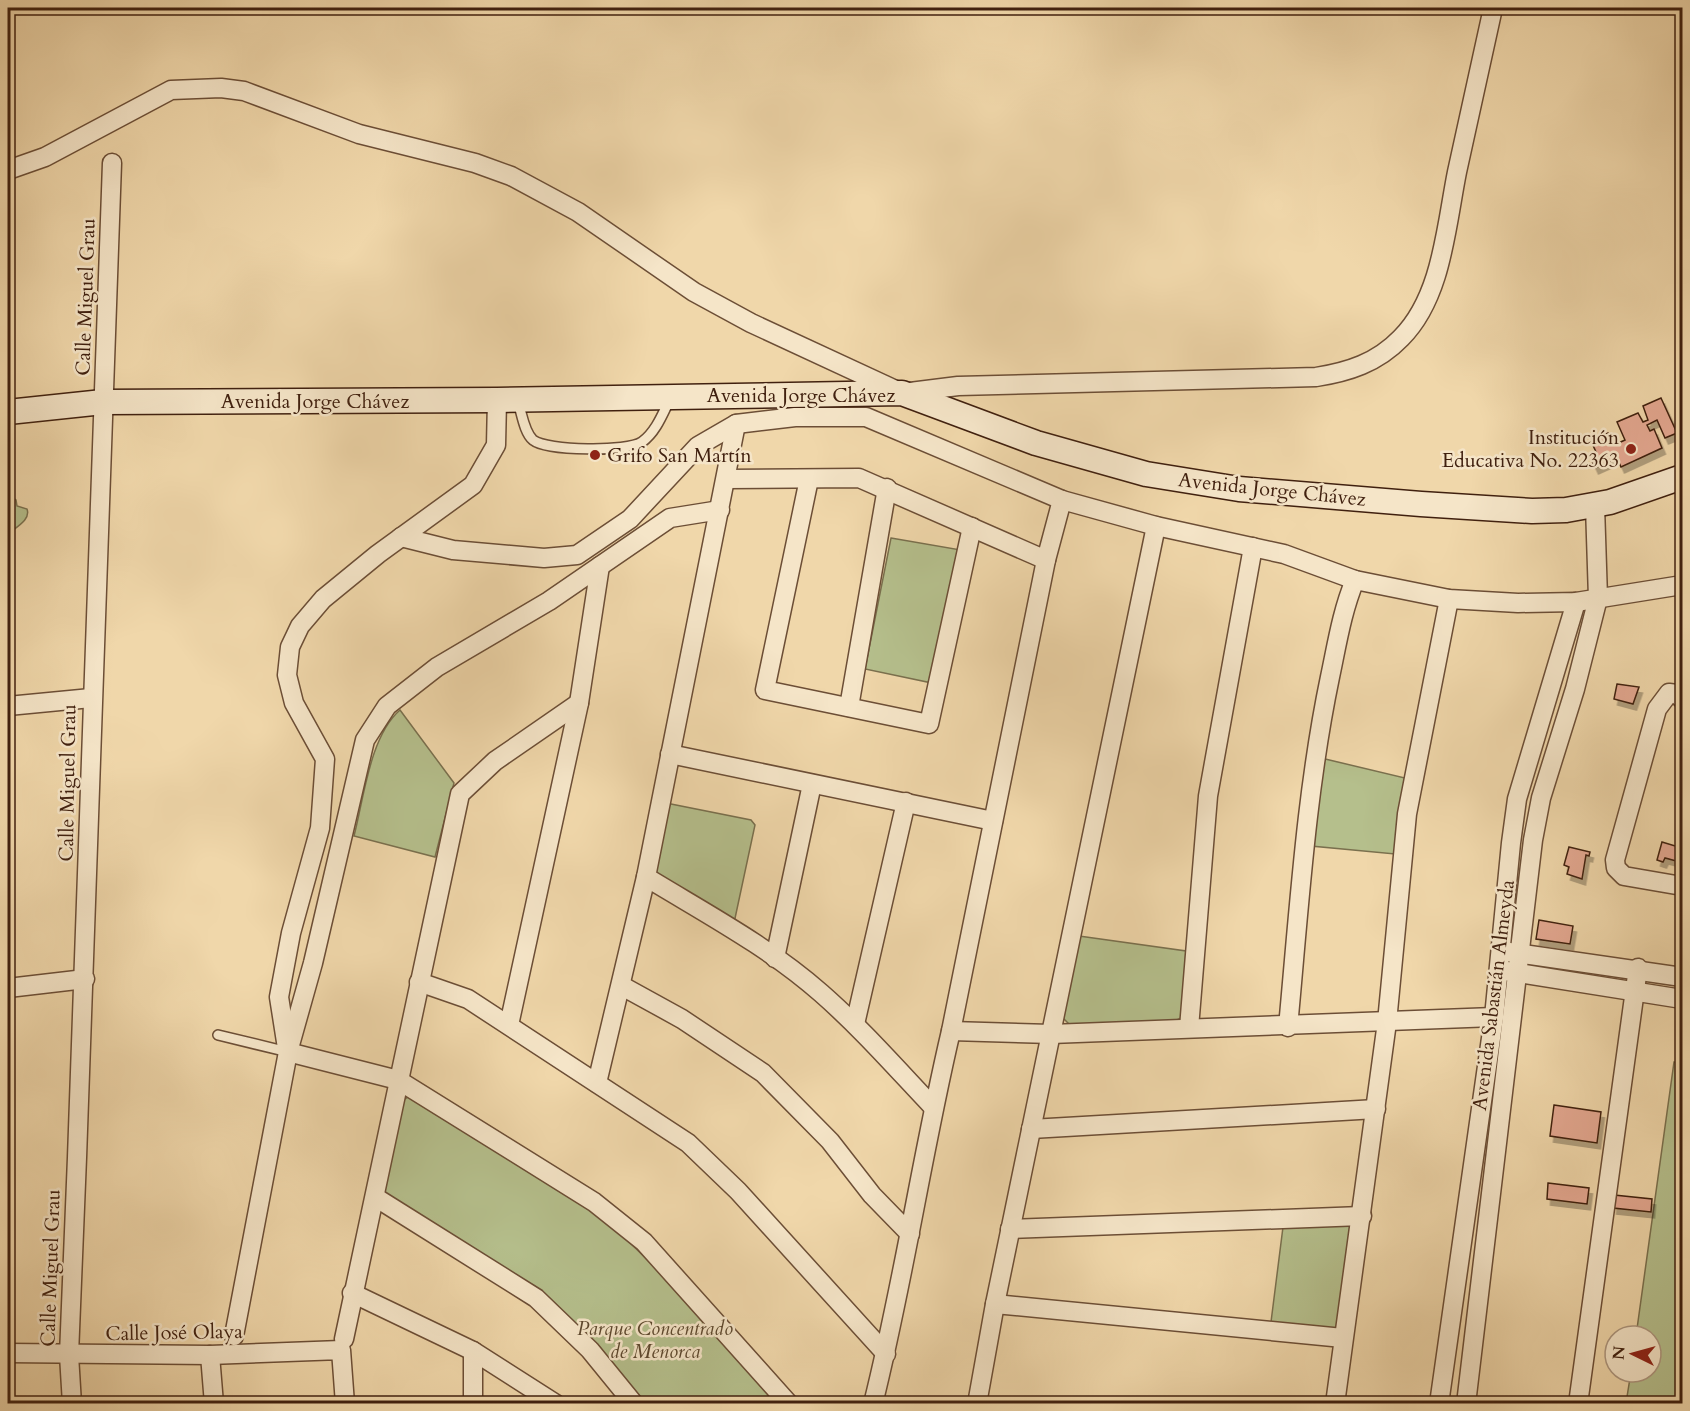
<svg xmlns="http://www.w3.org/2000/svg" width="1690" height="1411" viewBox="0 0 1690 1411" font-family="Cardo,serif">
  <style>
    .green { fill: #b5bf8c; stroke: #7a704e; stroke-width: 1.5 }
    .building { fill: #e4a891; stroke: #40200f; stroke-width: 1.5; filter: url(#shadow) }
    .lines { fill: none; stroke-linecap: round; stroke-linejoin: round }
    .lane-casing { stroke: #6c4e36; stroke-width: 12 }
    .street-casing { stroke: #6c4e36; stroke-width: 21 }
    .secondary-casing { stroke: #40200f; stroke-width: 27 }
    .lane { stroke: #f5e5c8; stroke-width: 9 }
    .street { stroke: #f5e5c8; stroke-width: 18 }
    .secondary { stroke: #f5e5c8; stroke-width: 24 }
    .poi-dot { fill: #8f2418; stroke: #f5e5c8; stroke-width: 2 }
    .labels { text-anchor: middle; stroke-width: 5; stroke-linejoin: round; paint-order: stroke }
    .street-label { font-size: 20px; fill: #40200f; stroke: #f5e5c8 }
    .poi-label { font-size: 20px; fill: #40200f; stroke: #f5e5c8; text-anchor: end }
    .park-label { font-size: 20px; font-style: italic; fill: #5d482e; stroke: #f5e5c8 }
  </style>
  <defs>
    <filter id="shadow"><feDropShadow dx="3.5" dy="6" stdDeviation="0" flood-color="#0004"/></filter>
  </defs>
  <rect width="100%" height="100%" fill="#f0d7aa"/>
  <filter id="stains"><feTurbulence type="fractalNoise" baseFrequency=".00333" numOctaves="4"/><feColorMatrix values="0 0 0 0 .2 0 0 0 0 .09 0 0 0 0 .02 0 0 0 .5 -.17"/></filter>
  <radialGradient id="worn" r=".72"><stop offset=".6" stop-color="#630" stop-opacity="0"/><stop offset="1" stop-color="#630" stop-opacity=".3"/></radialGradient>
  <!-- green -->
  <g class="green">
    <path d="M12,497l4,3 1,6 10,3c4,11 -11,18 -19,25v-33z"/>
    <polygon points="891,538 961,550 932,683 865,669"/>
    <path d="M400,710l54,73 -19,74 -81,-21c10,-39 16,-100 46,-126z"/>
    <polygon points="1321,758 1405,778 1395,854 1311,846"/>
    <polygon points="666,803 751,820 755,825 734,923 656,875 651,865"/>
    <polygon points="1079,936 1186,951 1181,1018 1173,1022 1071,1026 1062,1017"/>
    <polygon points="1674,1062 1682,1063 1682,1403 1626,1403 1631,1372 1651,1372 1651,1336 1636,1336"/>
    <polygon points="408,1097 418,1100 608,1221 685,1297 778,1403 646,1403 555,1305 384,1194 401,1102"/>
    <polygon points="1350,1225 1354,1237 1340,1325 1333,1329 1271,1322 1283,1227"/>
  </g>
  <!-- building -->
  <g class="building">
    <polygon points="1661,398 1677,433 1665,438 1657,420 1647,425 1650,431 1654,429 1662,448 1621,467 1617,458 1595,468 1590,457 1597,454 1591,441 1608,433 1614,445 1625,440 1617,422 1638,413 1643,422 1648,420 1643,406"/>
    <polygon points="1617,684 1639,687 1633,704 1614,699"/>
    <polygon points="1662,842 1682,848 1682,866 1679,865 1680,862 1665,858 1663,862 1657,860"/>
    <polygon points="1569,847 1590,852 1589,856 1586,855 1582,879 1567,874 1569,867 1564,865"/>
    <polygon points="1539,920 1573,926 1570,944 1536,939"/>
    <polygon points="1554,1105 1601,1112 1597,1143 1550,1136"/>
    <polygon points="1548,1183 1589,1188 1587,1204 1547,1199"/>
    <polygon points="1614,1195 1652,1199 1651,1212 1613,1208"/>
  </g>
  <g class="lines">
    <!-- lane casing -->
    <g class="lane-casing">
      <g id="lane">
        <path d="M518,402c4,12 6,30 15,38 14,11 95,12 109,2 14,-10 21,-29 28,-43"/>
        <polyline points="218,1035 288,1052"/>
      </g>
    </g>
    <!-- street casing -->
    <g class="street-casing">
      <g id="street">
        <path d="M8,170l37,-13 126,-67 50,-2 23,3 115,43 116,29 36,13 67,36 116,80 57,31 151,70 56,-7 358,-9c32,-5 61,-14 85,-39 41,-41 45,-111 56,-166 12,-55 24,-110 36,-164"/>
        <polyline points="727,479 859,478 1046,560"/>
        <polyline points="809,479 765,690 929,724 972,527"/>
        <polyline points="401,537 453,550 544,558 577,555 630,519 698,446 736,424 795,417 866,417 1062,500 1156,526 1284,554 1355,580 1449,599 1518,603 1576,602 1682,585"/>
        <polyline points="1682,699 1677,694 1669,693 1657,709 1615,860 1616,868 1624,876 1682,886"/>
        <polyline points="8,706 91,698"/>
        <polyline points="849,707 887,488"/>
        <polyline points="670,754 993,821"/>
        <path d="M646,877c59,36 123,70 175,116 40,35 75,75 112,114"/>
        <polyline points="1509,952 1682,977"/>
        <polyline points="775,958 812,784"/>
        <polyline points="1506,971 1682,999"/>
        <polyline points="419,982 468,999 688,1143 738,1191 886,1354"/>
        <polyline points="622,986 682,1019 763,1073 830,1141 872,1195 910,1234"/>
        <polyline points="8,988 85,979"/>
        <polyline points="855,1024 906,802"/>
        <polyline points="509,1025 579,703 600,566"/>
        <path d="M1288,1027c11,-117 18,-235 42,-350 7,-33 12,-66 25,-97"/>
        <polyline points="1189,1028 1208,796 1253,547"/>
        <polyline points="951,1031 1051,1034 1494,1017"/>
        <polyline points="287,1048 279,997 291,933 320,828 325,759 294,703 287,675 290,647 300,626 323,599 378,554 473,485 496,445 497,400"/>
        <polyline points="288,1052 398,1080 594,1202 644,1242 789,1404"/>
        <polyline points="597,1083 646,877 736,424"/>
        <polyline points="1031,1129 1376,1109"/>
        <polyline points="375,1197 536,1298 590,1350 634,1404"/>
        <polyline points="1010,1229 1362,1216"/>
        <polyline points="352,1293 473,1351 556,1404"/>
        <polyline points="995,1304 1343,1338"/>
        <polyline points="234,1336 288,1052 313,963 365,740 387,706 437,667 549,601 670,518 720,510"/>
        <polyline points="344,1339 460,794 495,761 579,703"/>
        <polyline points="473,1351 473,1401"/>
        <polyline points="8,1353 210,1355 341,1350 345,1404"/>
        <polyline points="210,1355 214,1404"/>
        <path d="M72,1404l-3,-49c17,-397 28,-794 43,-1192"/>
        <path d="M873,1404c31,-124 49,-250 78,-373l95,-471 16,-60"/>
        <polyline points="977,1404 995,1304 1156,526"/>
        <polyline points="1335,1404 1387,1022 1407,814 1449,599"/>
        <polyline points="1439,1404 1494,1017 1511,843 1517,799 1576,602"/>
        <polyline points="1466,1404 1533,840 1541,798 1575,689 1598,598 1595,506"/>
        <polyline points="1578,1404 1638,968"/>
      </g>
    </g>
    <!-- secondary casing -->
    <g class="secondary-casing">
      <polyline id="secondary" points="8,412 103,402 497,400 902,393 1036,443 1146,474 1239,489 1421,504 1532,511 1566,510 1610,502 1682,477"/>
    </g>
    <!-- lane -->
    <use href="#lane" class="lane"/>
    <!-- street -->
    <use href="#street" class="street"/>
    <!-- secondary -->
    <use href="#secondary" class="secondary"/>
  </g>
  <!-- markers -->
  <g class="poi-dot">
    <circle cx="1631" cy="449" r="6"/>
    <circle cx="595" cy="455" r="6"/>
  </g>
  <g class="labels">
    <!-- street labels -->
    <g class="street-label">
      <text transform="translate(85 297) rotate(-88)" y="7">Calle Miguel Grau</text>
      <text x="801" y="402">Avenida Jorge Chávez</text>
      <text x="315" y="408">Avenida Jorge Chávez</text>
      <text transform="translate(1272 489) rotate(6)" y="7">Avenida Jorge Chávez</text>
      <text transform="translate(67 783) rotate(-89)" y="7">Calle Miguel Grau</text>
      <text transform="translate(1493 995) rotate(-83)" y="7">Avenida Sabastián Almeyda</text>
      <text transform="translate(50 1268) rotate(-88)" y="7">Calle Miguel Grau</text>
      <text transform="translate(174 1332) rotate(-1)" y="7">Calle José Olaya</text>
    </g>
    <!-- poi labels -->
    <g class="poi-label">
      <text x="1619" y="444">Institución<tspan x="1619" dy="23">Educativa No. 22363</tspan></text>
      <text x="607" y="462" text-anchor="start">Grifo San Martín</text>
    </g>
    <!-- park labels -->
    <g class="park-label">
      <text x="655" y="1335">Parque Concentrado<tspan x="655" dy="23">de Menorca</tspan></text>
    </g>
  </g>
  <!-- margin -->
  <rect width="1690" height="1411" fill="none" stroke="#f0d7aa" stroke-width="30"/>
  <rect x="9" y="9" width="1672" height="1393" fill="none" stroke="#40200f" stroke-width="3"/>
  <rect x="15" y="15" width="1660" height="1381" fill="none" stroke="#40200f" stroke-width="1.5"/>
  <!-- north arrow -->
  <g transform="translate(1633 1354) rotate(275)"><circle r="28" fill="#f5e5c8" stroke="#ad967e" stroke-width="1.5"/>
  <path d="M0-4.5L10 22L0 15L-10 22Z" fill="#8f2418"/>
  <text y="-9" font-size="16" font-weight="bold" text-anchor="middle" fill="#40200f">N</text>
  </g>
  <rect width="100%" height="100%" filter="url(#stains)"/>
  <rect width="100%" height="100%" fill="url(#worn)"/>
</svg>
